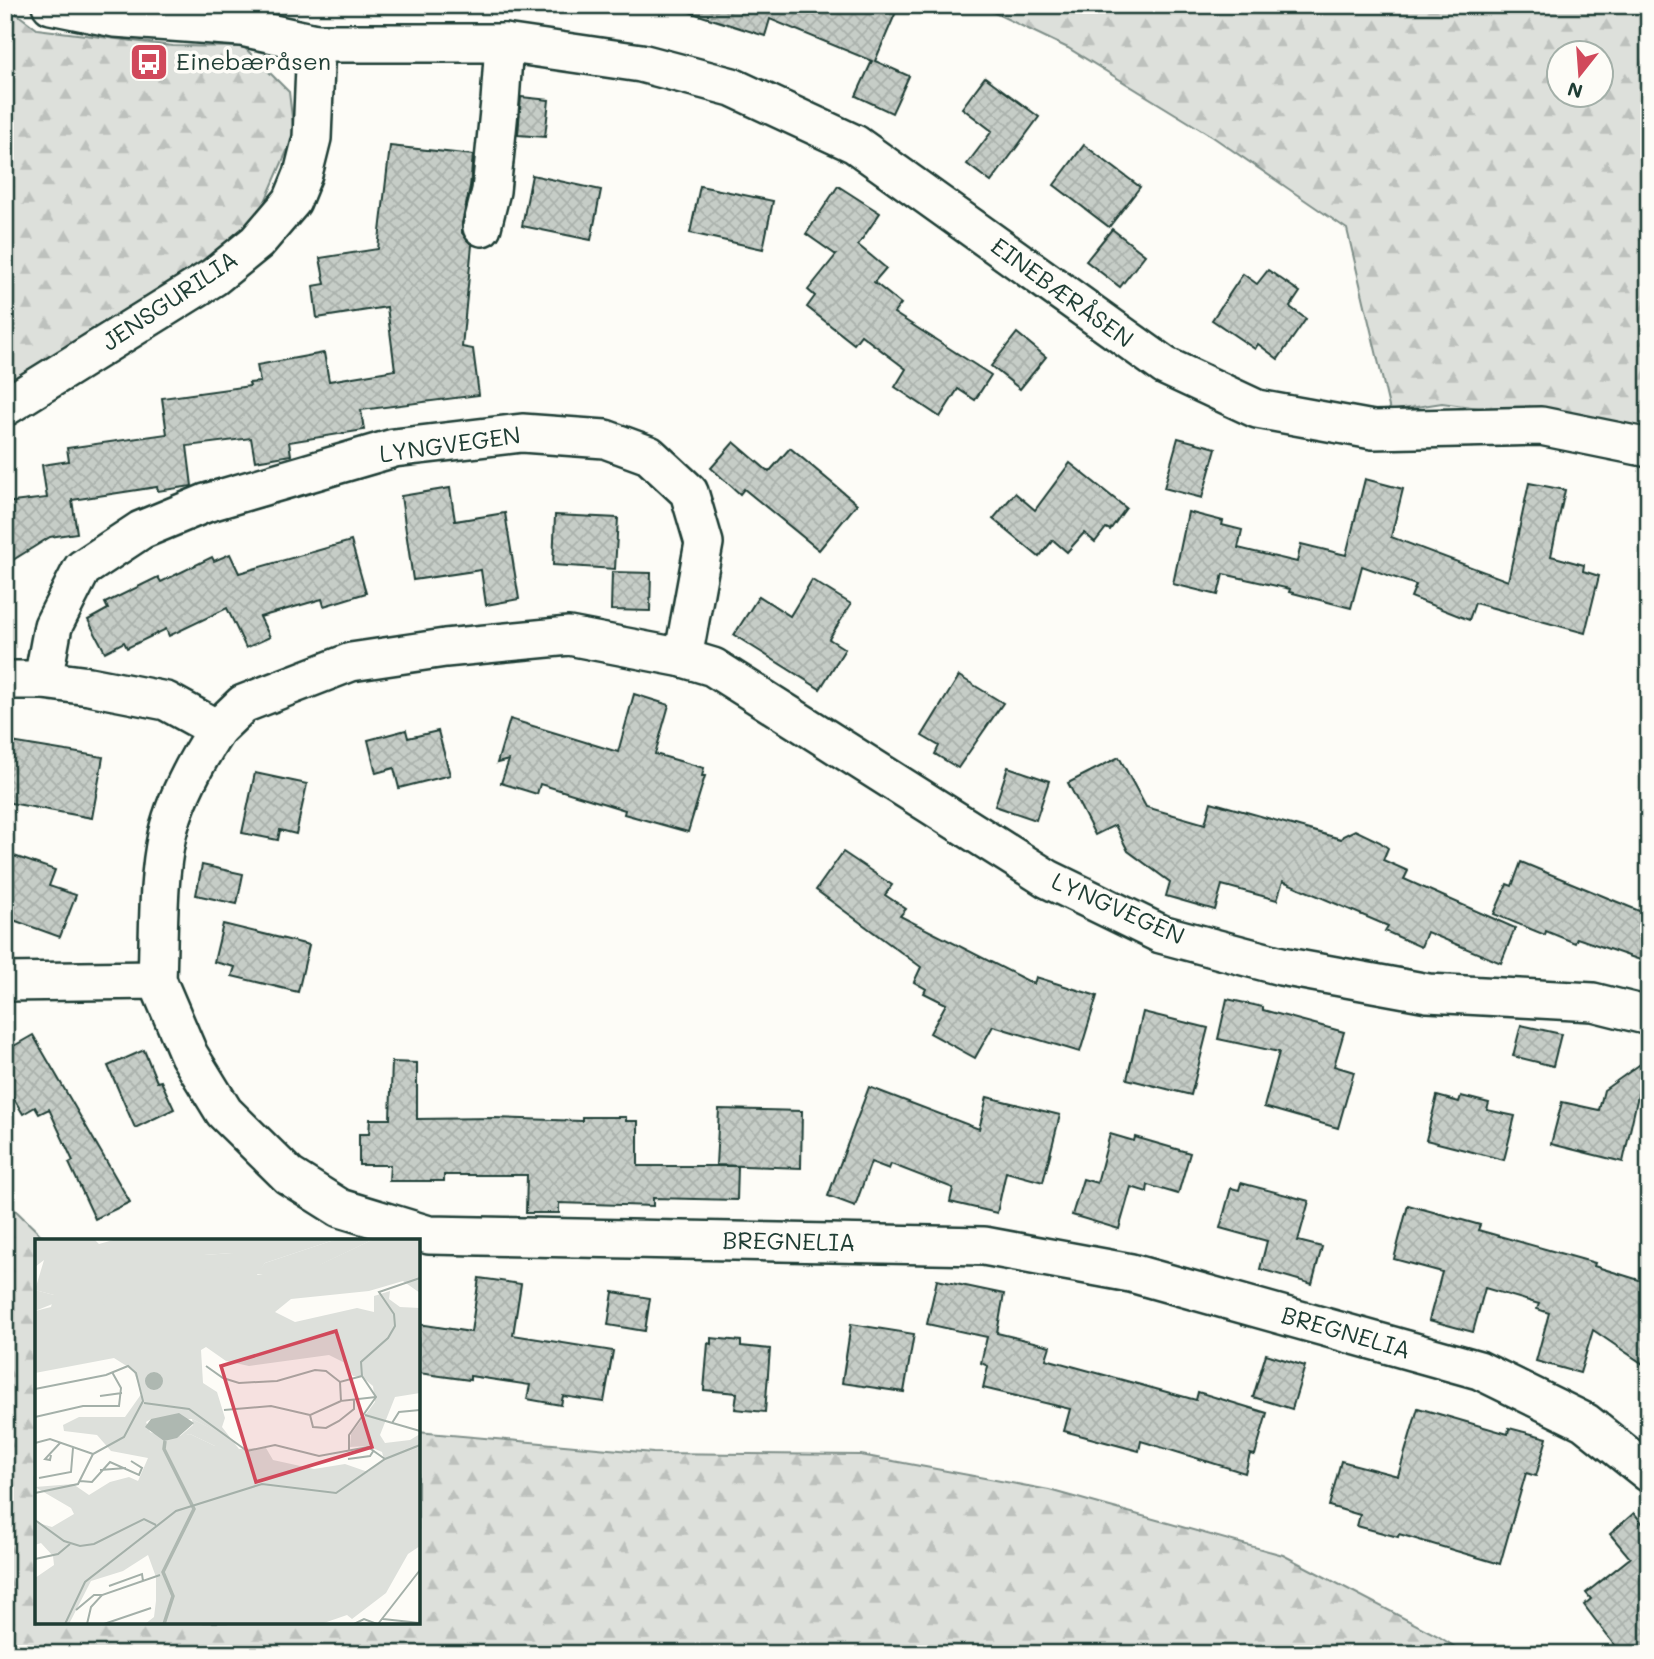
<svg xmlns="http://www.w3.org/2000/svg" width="1654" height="1659" viewBox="0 0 1654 1659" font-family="Mali,sans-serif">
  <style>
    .forest { fill: url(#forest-firs); stroke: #7e8e88; stroke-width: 2; fill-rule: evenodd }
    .building { fill: url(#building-cross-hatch); stroke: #1f3d34; stroke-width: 2 }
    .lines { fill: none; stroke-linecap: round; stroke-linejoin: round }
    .minor-casing { stroke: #1f3d34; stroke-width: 42 }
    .minor { stroke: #fdfcf7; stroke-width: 37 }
    .labels { text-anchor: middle; stroke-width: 7; stroke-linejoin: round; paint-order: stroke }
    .poi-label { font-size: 24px; fill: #1f3d34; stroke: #fdfcf7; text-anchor: start }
    .street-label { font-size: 24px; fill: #1f3d34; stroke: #fdfcf7 }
    .inset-river { fill: none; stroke: #aeb8b1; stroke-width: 3.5 }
    .inset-road { fill: none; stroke: #a4b0a9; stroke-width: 2 }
    .view { fill: #d1495b; fill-opacity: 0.15; stroke: #d1495b; stroke-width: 3.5 }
    .inset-edge { fill: none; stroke: #1f3d34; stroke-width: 3.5 }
  </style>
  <defs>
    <pattern id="forest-firs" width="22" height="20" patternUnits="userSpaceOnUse" patternTransform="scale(1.75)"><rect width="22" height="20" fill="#dde0db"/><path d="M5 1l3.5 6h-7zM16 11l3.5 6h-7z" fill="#bdc1bd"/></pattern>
    <pattern id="building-cross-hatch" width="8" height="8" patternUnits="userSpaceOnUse" patternTransform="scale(1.75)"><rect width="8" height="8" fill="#c6cdc7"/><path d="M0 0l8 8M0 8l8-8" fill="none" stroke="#aab1ac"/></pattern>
  </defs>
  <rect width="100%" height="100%" fill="#fdfcf7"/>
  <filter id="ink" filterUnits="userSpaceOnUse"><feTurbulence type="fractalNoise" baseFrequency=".0143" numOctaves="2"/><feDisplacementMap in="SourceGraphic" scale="14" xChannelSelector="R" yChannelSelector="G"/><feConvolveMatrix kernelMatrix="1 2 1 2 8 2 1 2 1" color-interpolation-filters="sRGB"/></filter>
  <g filter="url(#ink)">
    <!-- forest -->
    <g class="forest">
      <polygon points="5,5 37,29 173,46 244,47 289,92 294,135 260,213 222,251 77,340 5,396"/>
      <path d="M978,5h671v442l-133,-34 -74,-10 -52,8 -43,-182 -134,-92 -145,-89zM1560,52h42v42h-42z"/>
      <polygon points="5,1185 9,1204 47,1241 37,1241 37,1622 418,1622 418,1432 653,1453 861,1455 1049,1490 1283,1555 1438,1636 1466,1654 5,1654"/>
    </g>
    <!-- building -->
    <g class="building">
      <polygon points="687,5 899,5 875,61 909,76 892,113 856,96 872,61 770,19 765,36 686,11"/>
      <polygon points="985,77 1039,117 991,182 967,164 992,131 962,108"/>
      <polygon points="521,97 549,100 545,137 518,135"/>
      <polygon points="1084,145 1140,187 1109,227 1054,185"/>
      <polygon points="390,146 473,155 470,187 462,223 462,233 472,245 462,347 473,349 479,395 361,410 364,430 289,442 291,455 255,461 251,438 187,446 192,486 158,491 157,487 72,500 77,533 50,537 5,565 5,503 47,498 42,465 69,461 67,448 167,434 162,398 250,386 249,383 260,382 257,365 324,353 329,381 395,370 387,307 317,318 313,286 325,284 320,258 378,249"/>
      <polygon points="532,175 601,190 591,240 522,226"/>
      <polygon points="700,186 773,201 763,249 690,233"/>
      <polygon points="838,186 880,213 858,245 886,268 874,282 901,304 894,313 991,375 975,400 958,389 940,417 895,387 906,369 861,335 854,344 807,307 815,296 808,290 836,255 806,234"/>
      <polygon points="1112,229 1145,255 1120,287 1086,261"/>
      <polygon points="1268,270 1300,292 1290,307 1306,319 1278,359 1258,344 1255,349 1212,320 1243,274 1257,284"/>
      <polygon points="1017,333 1046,357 1020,389 991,366"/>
      <polygon points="1178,438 1216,448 1202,498 1164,488"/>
      <polygon points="734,442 769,472 790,448 857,504 819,550 744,489 740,494 711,468"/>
      <polygon points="1070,463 1126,508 1110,530 1106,528 1095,542 1084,533 1067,552 1053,540 1039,557 993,519 1015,493 1035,510"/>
      <polygon points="1365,479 1403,489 1391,537 1508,581 1529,483 1565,490 1551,556 1584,565 1583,571 1599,576 1585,633 1475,603 1469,620 1411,597 1416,585 1362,566 1351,608 1289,592 1290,589 1223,574 1218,595 1173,584 1188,512 1223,521 1222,525 1242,530 1238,548 1297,562 1301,544 1346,555"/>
      <polygon points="450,488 455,521 505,513 519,599 486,605 481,570 413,580 401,496"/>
      <polygon points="555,515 618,518 615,569 553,565"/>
      <polygon points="351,541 366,593 324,606 322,599 260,617 270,637 246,648 227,608 169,636 166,629 127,648 124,642 105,652 88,620 108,609 105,603 158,577 161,582 212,557 214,561 230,554 239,573"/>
      <polygon points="612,572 651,573 650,611 611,610"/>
      <polygon points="812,580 851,604 829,639 845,649 820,689 734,635 759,596 790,616"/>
      <polygon points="959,676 1003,703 958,768 935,754 939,746 922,736"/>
      <polygon points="634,694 669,705 655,754 704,768 702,776 705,776 688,832 624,814 625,810 540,784 537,794 501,783 509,760 497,763 510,719 618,752"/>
      <polygon points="406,730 408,738 438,731 450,775 399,788 394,768 376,773 368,740"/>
      <polygon points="5,741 103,757 92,818 5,802"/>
      <polygon points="1119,757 1146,807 1205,824 1211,802 1341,839 1343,836 1355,830 1380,842 1388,848 1383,860 1408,871 1404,879 1515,928 1501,963 1427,932 1421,947 1385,931 1388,926 1283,881 1277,900 1222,885 1215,910 1166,896 1170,882 1128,851 1115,825 1095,835 1068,783"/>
      <polygon points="1008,767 1049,781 1036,820 995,806"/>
      <polygon points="255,773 307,784 296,834 280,830 278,840 242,833"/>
      <polygon points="843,852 892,885 885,895 906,909 900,916 1034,984 1036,977 1097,996 1080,1052 993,1026 975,1058 930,1033 946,1004 924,993 926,989 914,982 921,967 816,890"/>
      <polygon points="14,856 55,870 49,886 76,895 60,937 5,917 5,879"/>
      <polygon points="1521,862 1649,915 1649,963 1577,938 1575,943 1546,931 1545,935 1494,914 1507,884 1512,886"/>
      <polygon points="202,865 243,874 237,904 196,895"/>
      <polygon points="223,924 309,945 298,992 232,976 235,967 214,962"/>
      <polygon points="1227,999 1263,1007 1263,1010 1344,1032 1334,1066 1354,1072 1338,1128 1264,1107 1279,1052 1218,1039"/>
      <polygon points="1143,1012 1208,1028 1191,1095 1127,1079"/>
      <polygon points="1521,1025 1561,1034 1553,1066 1513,1056"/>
      <polygon points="33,1035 130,1202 95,1219 69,1163 73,1161 49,1109 39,1114 35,1107 23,1114 5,1084 5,1051"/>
      <polygon points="144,1050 157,1082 161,1081 174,1109 135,1128 108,1066"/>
      <polygon points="1646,1060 1623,1162 1551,1144 1562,1102 1599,1110 1604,1090"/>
      <polygon points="392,1062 417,1063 417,1119 494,1118 582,1121 582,1117 626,1117 626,1121 638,1121 638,1166 738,1166 737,1200 653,1198 653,1206 559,1203 559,1213 526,1213 527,1175 444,1175 444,1181 389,1181 390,1165 359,1165 359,1134 369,1134 370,1119 390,1119"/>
      <polygon points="869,1087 979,1129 987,1097 1060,1115 1043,1182 1006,1172 997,1213 950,1202 953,1188 891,1164 889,1169 871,1162 855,1206 828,1196"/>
      <polygon points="1437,1096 1459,1102 1461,1096 1489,1103 1487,1110 1515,1116 1504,1160 1426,1140"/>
      <polygon points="719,1109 802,1111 801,1168 716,1165"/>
      <polygon points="1110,1134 1134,1141 1135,1137 1190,1153 1178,1194 1148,1185 1147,1192 1131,1187 1119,1229 1072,1215 1083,1179 1097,1183"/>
      <polygon points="1241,1183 1309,1201 1298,1241 1322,1247 1312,1284 1260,1269 1267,1241 1220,1228 1231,1188 1239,1190"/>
      <polygon points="1408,1205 1480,1225 1478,1230 1595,1263 1594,1266 1649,1283 1649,1368 1593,1330 1580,1373 1536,1361 1549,1313 1537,1309 1539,1304 1485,1288 1473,1332 1429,1320 1442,1272 1394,1259"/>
      <polygon points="479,1278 521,1284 513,1335 613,1351 604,1402 563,1396 561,1405 527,1399 530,1385 470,1376 470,1380 418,1373 418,1324 471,1332"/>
      <polygon points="937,1280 1004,1294 997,1333 1050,1346 1046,1359 1196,1400 1198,1392 1267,1413 1255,1455 1250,1454 1245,1473 1141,1441 1139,1451 1064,1431 1070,1409 983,1388 988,1366 981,1363 987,1337 927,1324"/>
      <polygon points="613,1292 650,1298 645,1331 608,1325"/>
      <polygon points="851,1324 914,1334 904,1392 842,1383"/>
      <polygon points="711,1338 741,1341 741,1346 770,1349 765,1412 735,1409 737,1393 704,1390 708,1343 711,1344"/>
      <polygon points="1266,1354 1305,1366 1292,1409 1253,1397"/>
      <polygon points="1418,1408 1508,1434 1509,1428 1547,1438 1536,1476 1526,1473 1500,1564 1399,1534 1398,1537 1357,1526 1360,1515 1329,1506 1341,1461 1398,1476"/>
      <polygon points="1634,1513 1649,1531 1649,1654 1621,1654 1584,1605 1591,1599 1586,1593 1630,1558 1610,1534"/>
    </g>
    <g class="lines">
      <!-- minor casing -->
      <g class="minor-casing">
        <g id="minor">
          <polyline points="51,5 115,18 241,27 316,43 504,43 641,63 732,87 855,144 1165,366 1257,409 1373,430 1541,426 1649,448"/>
          <polyline points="482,227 491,191 500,101 504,43"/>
          <polyline points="5,407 214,277 257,242 292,201 303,174 312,138 316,43"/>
          <polyline points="683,658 713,667 1048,879 1161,934 1281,966 1428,993 1593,1002 1649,1016"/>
          <path d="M5,680h38l46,6 77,15 51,28c-21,32 -41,68 -50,106 -10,46 -8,98 -10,145"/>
          <polyline points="43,680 53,626 82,569 141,530 206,503 394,448 522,433 605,439 649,455 689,492 704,543 683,658 569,636 445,648 351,662 243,704 217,729"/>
          <polyline points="5,982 157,980 189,1055 224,1112 289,1176 340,1208 429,1235 984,1246 1131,1273 1479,1370 1585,1422 1649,1473"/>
        </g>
      </g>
      <!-- minor -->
      <use href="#minor" class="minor"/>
    </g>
  </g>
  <!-- icons -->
  <defs>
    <g id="bus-square" transform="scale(2.0125)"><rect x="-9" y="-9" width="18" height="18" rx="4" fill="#d1495b" stroke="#fdfcf7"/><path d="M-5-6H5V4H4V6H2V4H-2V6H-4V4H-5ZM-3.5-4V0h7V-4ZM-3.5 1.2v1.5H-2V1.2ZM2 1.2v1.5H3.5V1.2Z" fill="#fff"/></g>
  </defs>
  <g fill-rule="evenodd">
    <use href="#bus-square" x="149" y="62"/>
  </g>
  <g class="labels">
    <!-- poi labels -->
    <g class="poi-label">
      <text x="176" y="70">Einebæråsen</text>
    </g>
    <!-- street labels -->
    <g class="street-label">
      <text transform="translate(1062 293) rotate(36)" y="8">EINEBÆRÅSEN</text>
      <text transform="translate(170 301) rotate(-34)" y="8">JENSGURILIA</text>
      <text transform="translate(450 445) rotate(-8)" y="8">LYNGVEGEN</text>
      <text transform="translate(1118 909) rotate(24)" y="8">LYNGVEGEN</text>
      <text transform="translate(789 1242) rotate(1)" y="8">BREGNELIA</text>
      <text transform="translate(1346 1333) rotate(16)" y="8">BREGNELIA</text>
    </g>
  </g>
  <!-- overview -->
  <g transform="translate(35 1239)">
    <rect width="385" height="385" fill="#fdfcf7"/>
    <path d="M0,0h59l5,5 18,-5h220l-72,24 -8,12 64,-11 53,-25h46v54l-17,-12 -34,10 -78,8 -16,13 20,10 62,-14 17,4v-16l16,-5 -1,8 11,8 20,1v85l-25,4 -15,38 5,8 25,-3 10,-6v112l-12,8 -22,39 -34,26 -5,-4 -26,9h-176l9,-7 2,-16v-24l-8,-22 -25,16 -32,10 -22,43h-34v-46l19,-13 -1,-9 -12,-13 -6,2v-23l17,5 22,-13 -3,-6 -36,-21 38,-3 16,11 21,-13 19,-5 9,4 10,-23 -37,-7 -14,-16 -33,-4 -1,-6 16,-8h46l17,-24 -9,-23 -19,-12 -79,15v-62l16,-4 3,-12 -19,-5 9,-30 -9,7zM197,14l2,14h-23l-7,-12zM171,108l20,14 23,5 80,-11 16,8 8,13 9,1 11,9 2,16 -24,32 -1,13 18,-1 14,6 2,7 -16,13 -23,-8 -31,5 -41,-9 -7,-12 -27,1 -17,-22 3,-9 -8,-26 -14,-9 -2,-33zM116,180h41l20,10 3,17 -25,-12 -21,4 -19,-6 -4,-10z" fill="#dde0db" fill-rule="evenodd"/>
    <path d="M302,0h37l-73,35h-45l9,-11zM197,14l6,6 -4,8 -34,3 -3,-4 7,-11zM86,49h13l2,8 14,7 -26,2 -5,9 -12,-4 -6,-11zM0,51l19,5 1,8 -20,8zM157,180l25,12 6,9 -8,6 -25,-12 -11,3 14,-12z" fill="#dde0db"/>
    <path d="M110 142a9 9 0 1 1 18 0a9 9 0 1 1-18 0ZM144,174l15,10 -17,15 -13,3 -19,-14 6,-8z" fill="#aeb8b1"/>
    <path class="inset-river" d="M129,385l9,-28 -10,-24 31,-63 -30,-60 1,-8"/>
    <path class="inset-road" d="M171,127l17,12 16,5 38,-2 38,-11 11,1 14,11 22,-6M305,143l1,19 35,-4M0,150l71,-14 22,-9 8,7 7,28 -19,36 -31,17 -15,30 -43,9M65,157l22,-3M306,162l-31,14 3,12 13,1 13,-7 15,-12v-9M109,164l45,6 58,42 28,-6 44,11 49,-9 17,12M189,171l47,-4 39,9M330,176l55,16M0,178l48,-11h36l2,-18 -9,-16M357,184l7,-11 21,-2M0,204l15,-4 43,15M314,212v-16l27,-38 -14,-21 -1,-14 27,-24 7,-12 -1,-12 -15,-22 41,-14M16,216l-1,5 -5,-1 15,-16M313,220l22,-3 4,-6M65,231l26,-2M4,239l32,-6 2,-24M45,242l12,1 18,-20 29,13 3,-7 -11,-7M0,281l29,21 16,5 14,-2 50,-25 12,6M0,320l23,-5 12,-10M74,347l33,-12 1,7M41,371l18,-15h8M348,380l37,4M30,385l20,-42 91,-71 86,-27 74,9 49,-34 35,-14M52,385l4,-17 11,-12 58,-20M69,385l47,-16M319,385l10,-5 13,5M343,385l42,-54"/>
    <path class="view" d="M301,92l36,116 -116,35 -35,-116z"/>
    <rect width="385" height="385" class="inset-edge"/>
  </g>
  <!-- margin -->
  <rect width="1654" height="1659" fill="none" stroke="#fdfcf7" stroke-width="28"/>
  <rect x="14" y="14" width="1626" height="1631" fill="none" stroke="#1f3d34" stroke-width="2.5" filter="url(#ink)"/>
  <!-- north arrow -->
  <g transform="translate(1580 74) rotate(197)"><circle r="33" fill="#fdfcf7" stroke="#a4b0a9" stroke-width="2"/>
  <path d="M0-5L12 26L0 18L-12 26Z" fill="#d1495b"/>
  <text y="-10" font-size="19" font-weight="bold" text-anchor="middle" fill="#1f3d34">N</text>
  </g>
</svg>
